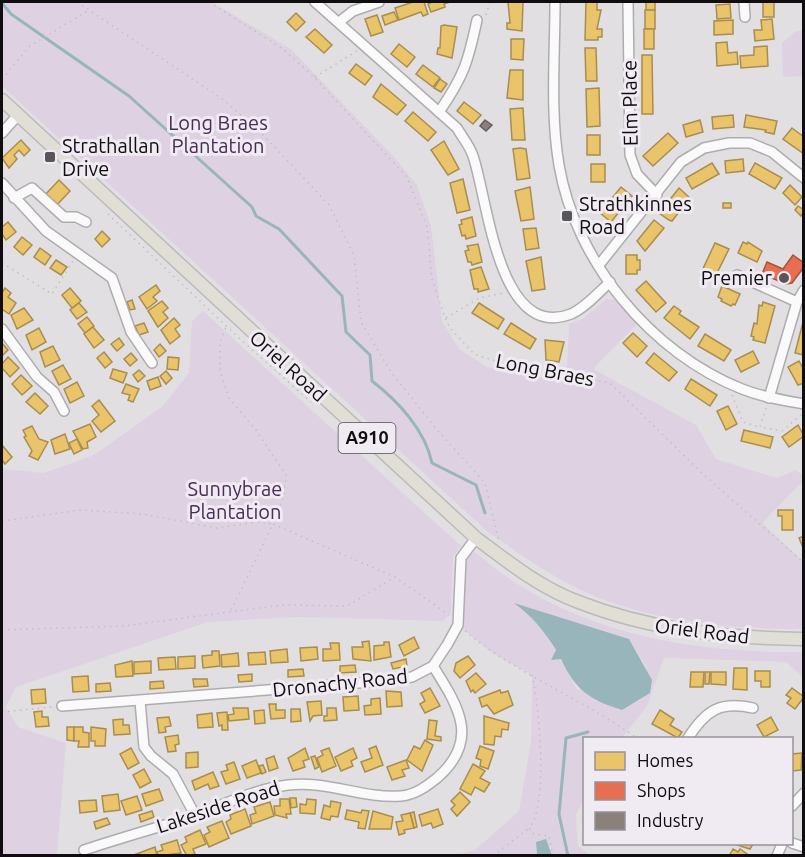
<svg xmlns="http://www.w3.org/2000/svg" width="805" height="857" viewBox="0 0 805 857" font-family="Ubuntu,sans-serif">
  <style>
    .green { fill: #ded2e2; fill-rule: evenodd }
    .water { fill: #98b5bc }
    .homes { fill: #e9c46a; stroke: #a88d4f; stroke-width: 1.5 }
    .shops { fill: #e76f51; stroke: #a6523e; stroke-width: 1.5 }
    .industry { fill: #8a817c; stroke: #655e5c; stroke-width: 1.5 }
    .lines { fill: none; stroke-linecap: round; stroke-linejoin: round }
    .stream { stroke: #98b5bc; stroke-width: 3 }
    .minor-casing { stroke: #afacb0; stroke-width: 12 }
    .major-casing { stroke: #bcbabc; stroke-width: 15 }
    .path { stroke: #c0c0c0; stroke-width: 1.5; stroke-dasharray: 1.5 4.5; stroke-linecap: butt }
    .minor { stroke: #fbfafb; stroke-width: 9 }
    .major { stroke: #e1ded6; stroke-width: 12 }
    .poi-dot { fill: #59565a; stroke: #f0eaf2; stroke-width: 2 }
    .labels { text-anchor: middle; stroke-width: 6; stroke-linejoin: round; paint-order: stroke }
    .shield { fill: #f0eaf2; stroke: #524f54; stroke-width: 1.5 }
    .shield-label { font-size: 18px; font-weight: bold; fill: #0f0d10 }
    .street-label { font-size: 20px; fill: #0f0d10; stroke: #f0eaf2 }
    .park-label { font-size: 20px; fill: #4a2c55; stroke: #f0eaf2 }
    .poi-label { font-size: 20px; fill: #0f0d10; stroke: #f0eaf2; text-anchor: start }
  </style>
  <rect width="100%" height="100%" fill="#e2dfe3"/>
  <!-- green -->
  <g class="green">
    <path d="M2,2h210l79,47 103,108 23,28 14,41 11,95 17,28 28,18 52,11 50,-8h-22l2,-46 15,-6 22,-19 12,1 20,23 -45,46 103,56 20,34 61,19 19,-8 7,6v5l-41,42 41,38v68c-68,0 -139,-6 -204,-31 -40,-16 -75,-41 -111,-66l-486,-446z"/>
    <polygon points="796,31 803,31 803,76 783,77 782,43"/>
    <polygon points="203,311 461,546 453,557 451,613 443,621 297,617 208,622 16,687 6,707 18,727 66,743 57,855 2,855 2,469 44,473 94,455 163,406 189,373 192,321"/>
    <path d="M475,552c91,80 211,101 328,100v25l-17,-15 -122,-4 -17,48 -25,32h-38v62l-8,15 2,31 12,9h-38l-1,-8 -15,-5 1,13 -81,1 19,-6 44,-39 12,-70 1,-66 -40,-22 -29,-24 1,-70zM516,604l113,35 17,28 -5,33 -14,5 -50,-16c-18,-31 -31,-63 -61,-85z"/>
  </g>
  <!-- water -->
  <g class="water">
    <path d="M514,603l115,36 23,41 -2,13 -28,17c-32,-10 -47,-20 -61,-51l-10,1 5,-10c-12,-19 -24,-34 -42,-47z"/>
    <polygon points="546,839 552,855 537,855 536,842"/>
  </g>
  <!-- homes -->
  <g class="homes">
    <polygon points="413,2 424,2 428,14 423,16 421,12 399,20 395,8"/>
    <polygon points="432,2 450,2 444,4 445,7 431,12 428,4"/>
    <polygon points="508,2 523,2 522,31 507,29 507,23 510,23"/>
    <polygon points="586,2 597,2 597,10 601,10 597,29 602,29 602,37 598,37 598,40 585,40"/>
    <rect x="646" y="2" width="9" height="8"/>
    <rect x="763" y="2" width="11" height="15"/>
    <polygon points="730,4 731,18 717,19 716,5"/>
    <rect x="645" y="10" width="10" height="19"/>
    <polygon points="394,12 398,20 385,25 382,16"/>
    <polygon points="296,13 305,22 296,31 287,22"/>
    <polygon points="377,15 383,32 371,36 365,19"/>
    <polygon points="772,19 774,39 755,41 754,30 762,30 761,20"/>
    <polygon points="733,20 733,34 714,35 714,21"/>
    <polygon points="444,25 457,27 452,58 437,54 438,48 440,48 441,26"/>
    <polygon points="315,29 332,45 324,53 306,37"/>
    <rect x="644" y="29" width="10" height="20"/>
    <polygon points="511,39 524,39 523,60 511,59"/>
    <polygon points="727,42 728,53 737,52 738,64 717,66 716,43"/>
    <polygon points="399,44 415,57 407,67 391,54"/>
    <polygon points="767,46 768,66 741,68 740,56 754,55 754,47"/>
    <polygon points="585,48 596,48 597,81 586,81"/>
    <polygon points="642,55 652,55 653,114 642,114"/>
    <polygon points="356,64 372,76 365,85 349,73"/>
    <polygon points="423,65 440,78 433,87 416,74"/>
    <polygon points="510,70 523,70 523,100 507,98"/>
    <polygon points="440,79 447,84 441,92 434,88"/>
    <polygon points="381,84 406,105 397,115 373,97"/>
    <polygon points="599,88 600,126 587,127 586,89"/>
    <polygon points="464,102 481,115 473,124 457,111"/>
    <polygon points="523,108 525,140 512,140 510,109"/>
    <polygon points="413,112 436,132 428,141 405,121"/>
    <polygon points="733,115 734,127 713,129 712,117"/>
    <polygon points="746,115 777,121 774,134 765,132 766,130 744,127"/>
    <polygon points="700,120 703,132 686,137 683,125"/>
    <polygon points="792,128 804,137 804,154 783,139"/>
    <polygon points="668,133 678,143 653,166 643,156"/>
    <rect x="587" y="135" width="13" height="20"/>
    <polygon points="21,140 30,150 24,156 19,150 14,155 17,159 9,168 2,158"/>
    <polygon points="444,141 459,169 448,175 431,150"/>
    <polygon points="520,148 526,149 530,178 517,180 513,149"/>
    <polygon points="743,159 744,171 726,173 725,161"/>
    <polygon points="712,163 719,174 692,189 686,178"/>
    <polygon points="755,163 782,178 775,189 749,174"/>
    <rect x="591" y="164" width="14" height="18"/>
    <polygon points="463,179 470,210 457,213 450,183"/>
    <polygon points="59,180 70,191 55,207 44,196"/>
    <polygon points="790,185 802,197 795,205 783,193"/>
    <polygon points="530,187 534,219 521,221 515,191"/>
    <polygon points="621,187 632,196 611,222 600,213"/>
    <polygon points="679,188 690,198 672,221 669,220 659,213"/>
    <rect x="723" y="203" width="8" height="5"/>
    <polygon points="798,206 804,210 801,216 795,210"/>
    <polygon points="472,217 476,236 466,239 465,235 462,236 459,225 462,224 461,220"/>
    <polygon points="654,220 664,228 645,251 637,241"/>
    <polygon points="8,222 16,232 6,240 2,234 2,227"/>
    <polygon points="536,228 539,248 526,250 523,229"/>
    <polygon points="102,231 110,239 102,247 95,239"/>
    <polygon points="22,237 32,245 23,255 14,247"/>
    <polygon points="743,242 747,244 748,242 762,251 757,262 738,253"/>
    <polygon points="715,243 729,249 713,281 700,275"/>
    <polygon points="478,244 482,262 472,265 471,262 468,262 465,251 469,250 467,246"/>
    <polygon points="40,248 51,256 45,265 34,257"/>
    <polygon points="626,255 637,255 637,260 640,260 640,270 637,270 637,274 626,274"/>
    <polygon points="541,257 545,289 532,291 526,261"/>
    <polygon points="56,260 67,267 61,275 50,268"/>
    <polygon points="481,267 489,289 478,292 478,289 474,289 470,270"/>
    <polygon points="646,281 666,303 656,312 636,290"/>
    <polygon points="156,285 160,291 153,297 157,301 147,309 139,297"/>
    <polygon points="722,286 740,294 735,305 733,304 731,306 721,301 722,299 718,297"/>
    <polygon points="5,288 11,293 8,297 16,303 9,314 2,309 2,293"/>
    <polygon points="70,288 81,301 72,308 62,295"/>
    <polygon points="132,300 135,309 130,310 127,302"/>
    <polygon points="162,301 168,308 163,312 168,318 158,327 148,311"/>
    <polygon points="763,302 775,306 765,343 753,340 754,337 751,336 754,323 757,324 759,305 762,306"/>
    <polygon points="79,303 87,312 77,319 70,310"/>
    <polygon points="479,303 504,319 498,329 472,313"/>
    <polygon points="674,306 681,311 679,314 699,327 690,339 664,318"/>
    <polygon points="24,308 33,320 17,329 11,315"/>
    <polygon points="87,317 94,326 85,333 78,324"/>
    <polygon points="174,318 180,325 175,329 180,336 170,344 161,330"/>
    <polygon points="803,322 804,322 804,355 795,353"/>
    <polygon points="144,323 148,332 139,335 135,326"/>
    <polygon points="511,323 536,339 530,349 504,334"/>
    <polygon points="93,327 104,340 94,348 84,334"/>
    <polygon points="39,328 46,342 32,350 26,335"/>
    <polygon points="633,333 647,346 637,357 623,343"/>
    <polygon points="705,334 731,350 724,361 698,346"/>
    <polygon points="119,338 124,345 117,351 111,344"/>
    <polygon points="545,340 564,342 559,362 546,360"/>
    <polygon points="2,343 8,350 2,356"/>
    <polygon points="160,344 166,351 159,357 154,350"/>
    <polygon points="53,346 60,360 45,367 40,352"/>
    <polygon points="753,351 759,363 741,372 735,360"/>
    <polygon points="104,352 112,362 105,368 97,358"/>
    <polygon points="131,353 137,360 130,366 124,359"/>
    <polygon points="654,353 677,372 669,381 646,363"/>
    <polygon points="8,357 19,368 10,377 2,368 2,364"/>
    <polygon points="168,357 179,358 178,370 167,369"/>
    <polygon points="799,361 804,370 804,383 798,385 788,367"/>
    <polygon points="63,365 71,379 59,385 52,371"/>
    <polygon points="113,369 127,373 123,383 110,378"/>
    <polygon points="139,370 145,376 138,382 133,375"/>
    <polygon points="166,371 172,378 166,384 160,376"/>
    <polygon points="21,375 32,386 22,395 12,384"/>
    <polygon points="158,377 161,386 150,390 147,381"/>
    <polygon points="691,379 717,395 710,406 685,389"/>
    <polygon points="77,382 84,396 70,403 64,389"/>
    <polygon points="126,384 139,389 133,402 128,400 130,395 122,393"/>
    <polygon points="35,393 48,406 40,414 26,402"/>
    <polygon points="99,400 115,421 101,432 92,421 99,415 92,406"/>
    <polygon points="728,406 737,424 726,430 717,411"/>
    <polygon points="90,424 96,437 87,442 88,448 83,449 73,431"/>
    <polygon points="798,425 804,436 789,447 782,437"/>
    <polygon points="32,426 39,439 48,442 38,460 29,456 32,451 24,437 26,436 23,430"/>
    <polygon points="744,430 773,437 770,448 741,441"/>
    <polygon points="65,434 70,449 55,454 51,440"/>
    <polygon points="77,439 82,450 74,454 69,443"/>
    <polygon points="2,445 12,457 5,464 2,460"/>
    <polygon points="778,510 793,510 793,530 782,530 782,516 778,516"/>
    <polygon points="804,536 804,550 799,538"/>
    <polygon points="414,637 419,648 404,656 399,645"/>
    <polygon points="369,641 371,661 353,659 352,647 363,647 362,642"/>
    <polygon points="384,642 389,642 391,657 374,660 374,646 384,645"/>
    <polygon points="330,643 339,643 340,660 323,661 323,649 331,649"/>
    <polygon points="317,647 318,659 301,661 300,648"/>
    <polygon points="287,649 288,662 271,663 270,651"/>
    <polygon points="212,651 219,651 220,666 203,668 202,656 212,655"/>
    <polygon points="265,652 266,664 249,665 248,653"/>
    <polygon points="238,653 239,666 222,667 221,655"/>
    <polygon points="195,656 195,668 178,669 178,657"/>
    <polygon points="468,656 475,665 460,678 454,671 456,663"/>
    <polygon points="175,657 176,669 159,670 158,658"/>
    <polygon points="406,659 407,666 393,669 391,663"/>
    <polygon points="132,661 133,676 116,677 115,665"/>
    <polygon points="151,661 151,673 134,674 134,662"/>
    <polygon points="355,665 356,672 340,673 340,666"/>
    <polygon points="734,668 747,668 747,690 733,689"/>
    <polygon points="303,669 304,676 288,677 288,670"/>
    <polygon points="755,671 770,671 770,687 761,687 761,681 755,681"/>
    <polygon points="691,672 704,672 703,687 690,687"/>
    <polygon points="705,672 710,672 709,684 705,684"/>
    <polygon points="711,672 726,672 726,685 711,684"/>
    <polygon points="476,673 486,684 475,693 473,690 471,692 466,681"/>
    <polygon points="252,674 252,681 239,682 238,675"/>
    <polygon points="88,676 89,691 73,692 72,677"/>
    <polygon points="193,679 207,679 208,686 194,687"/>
    <polygon points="163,681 164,688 150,689 150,682"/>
    <polygon points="110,683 111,691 96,692 96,684"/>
    <polygon points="430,688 440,706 425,713 420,704 425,701 421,693"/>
    <polygon points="792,688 804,697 795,709 787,703 791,698 786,695"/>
    <polygon points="45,689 46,703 32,704 31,690"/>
    <polygon points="500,690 501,693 508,691 513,705 494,714 487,705 482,707 479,698"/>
    <polygon points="386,691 401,692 402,706 387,707"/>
    <polygon points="358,696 359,710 344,711 343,697"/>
    <polygon points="380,698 381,714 365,715 364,706 371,705 371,699"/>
    <polygon points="321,701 322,715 313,716 310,721 307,702"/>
    <polygon points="269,704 276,704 276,710 285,710 285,718 271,719"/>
    <polygon points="233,708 248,708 249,719 229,721 228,715 234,714"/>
    <polygon points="327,708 336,708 337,720 324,721 324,716 327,716"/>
    <polygon points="291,709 300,709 301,721 291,722"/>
    <polygon points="264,710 265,723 255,724 254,711"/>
    <polygon points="660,710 674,719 670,725 682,732 678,738 652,724"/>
    <polygon points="42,711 42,717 48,717 49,726 36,727 34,712"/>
    <polygon points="227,712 228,730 222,730 222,725 219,726 217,713"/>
    <polygon points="212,713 213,727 198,728 197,715"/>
    <polygon points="484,716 509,723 508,730 502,729 501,737 495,736 494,745 484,744"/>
    <polygon points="169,717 171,726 165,727 166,732 159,733 157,718"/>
    <polygon points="771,717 778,730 764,737 757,725"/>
    <polygon points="123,719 123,725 129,725 130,734 114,735 113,720"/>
    <polygon points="429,720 437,721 435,736 441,737 441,741 427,739"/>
    <polygon points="67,727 74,727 74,741 67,740"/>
    <polygon points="74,727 83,727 83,732 89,733 89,747 78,747 79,741 74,741"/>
    <polygon points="91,727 106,729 105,746 95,746 95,741 91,741"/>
    <polygon points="178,735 179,744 175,745 176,751 168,752 165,737"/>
    <polygon points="425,740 433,745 422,771 407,760 414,746 420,749"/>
    <polygon points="376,746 383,765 365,772 361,762 372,758 369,749"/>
    <polygon points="480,746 494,751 488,769 480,766 481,760 476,758"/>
    <polygon points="131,748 139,763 128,769 120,754"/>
    <polygon points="305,748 309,759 303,761 305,767 293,771 288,758"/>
    <polygon points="329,748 336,766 322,772 317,758 323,755 321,751"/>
    <polygon points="353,748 357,758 351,761 353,766 341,771 335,757"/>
    <polygon points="198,752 198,767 186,768 186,753"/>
    <polygon points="802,753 801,770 792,771 792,754"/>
    <polygon points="274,756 278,768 269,771 266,759"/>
    <polygon points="315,756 319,767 315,769 311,757"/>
    <polygon points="256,760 261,773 247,778 242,766"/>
    <polygon points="406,760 409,768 402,770 405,776 392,780 387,767"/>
    <polygon points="234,762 240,779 226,784 221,772 228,770 226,765"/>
    <polygon points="473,764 485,771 480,778 490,783 484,792 475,787 471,795 460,789"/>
    <polygon points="263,765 266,772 262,774 259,766"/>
    <polygon points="144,769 151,782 140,788 133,775"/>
    <polygon points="213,772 219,786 210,789 208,784 195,790 192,781"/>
    <polygon points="159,789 163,800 146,806 142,794"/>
    <polygon points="460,792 470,802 457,816 451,809 455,805 451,801"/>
    <polygon points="118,794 120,810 104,812 102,796"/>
    <polygon points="137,796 142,810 126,815 121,801"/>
    <polygon points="290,798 296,798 297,807 291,808"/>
    <polygon points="280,799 289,799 291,814 286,814 287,818 275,815 274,806 280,806"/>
    <polygon points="307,799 316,800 315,814 300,813 300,804 306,805"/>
    <polygon points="96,800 97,811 80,813 79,801"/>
    <polygon points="331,801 341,803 338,817 331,816 330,820 321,818 324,805 330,807"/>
    <polygon points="270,802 274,816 252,824 250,815 256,813 254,807"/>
    <polygon points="245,809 251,826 231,834 226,822 231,819 230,815"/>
    <polygon points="438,809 443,824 433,828 431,823 422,826 419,815"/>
    <polygon points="347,810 361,813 362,810 369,811 365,829 358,828 359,822 345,819"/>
    <polygon points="152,811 154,817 141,822 139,815"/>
    <polygon points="373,811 393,817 391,829 369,829"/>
    <polygon points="414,812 417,827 414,828 410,813"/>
    <polygon points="410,813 414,828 404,830 405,833 399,835 396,822 403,821 401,815"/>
    <polygon points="107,818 110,824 96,829 94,822"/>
    <polygon points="222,821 229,838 209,847 204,835 210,832 207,827"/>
    <polygon points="200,830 206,844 193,849 195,854 187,856 181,845 187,842 185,837"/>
    <polygon points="177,840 181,853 158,856 157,852 163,850 161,845"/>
    <polygon points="734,844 753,844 750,849"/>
    <polygon points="155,847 157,856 131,856"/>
    <polygon points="733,849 738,852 740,849 750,856 729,856"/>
  </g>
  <!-- shops -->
  <polygon class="shops" points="793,255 804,263 804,267 792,283 786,284 762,274 767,262 783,269"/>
  <!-- industry -->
  <polygon class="industry" points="485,120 492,125 486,131 480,126"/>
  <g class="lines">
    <!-- stream -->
    <g class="stream">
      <path d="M2,3l9,11 118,82 123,111 4,9 23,13 63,67 4,36 24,23 2,26c26,20 53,49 60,82l44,22 9,28"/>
      <polyline points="568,856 559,814 566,738 588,732"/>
    </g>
    <!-- minor casing -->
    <g class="minor-casing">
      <g id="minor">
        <path d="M315,2l142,126c5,9 13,18 16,28 15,43 25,186 98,158 14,-6 28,-22 39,-32"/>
        <path d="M555,2c0,53 -5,111 4,163 16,96 92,188 183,224 20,8 40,11 62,15"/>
        <polyline points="628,2 630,155 637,174 657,195"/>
        <polyline points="744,2 745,17"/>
        <polyline points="339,22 353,11 379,2"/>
        <path d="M439,112c25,-36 29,-50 38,-92"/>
        <polyline points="2,133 18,115"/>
        <polyline points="2,183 46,231 112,278 131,332 152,363"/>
        <polyline points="14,198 32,188 64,217 76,217 86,222"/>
        <polyline points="599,265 681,162 704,148 729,143 750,143 772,152 804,178"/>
        <polyline points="737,275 797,302"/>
        <polyline points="2,329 37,377 54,392 64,411"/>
        <polyline points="769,398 797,302 804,290"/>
        <polyline points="140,701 144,747 151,756 173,774 195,815"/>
        <polyline points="62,706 384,681 412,677 433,666 447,645 458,625 461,558 476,538"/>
        <path d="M688,738c18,-28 32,-37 65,-30"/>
        <polyline points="792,806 804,793"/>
        <polyline points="792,843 804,847"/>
        <path d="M84,850c36,-12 73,-22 109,-34 31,-11 61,-27 95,-31 39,-5 75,14 113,11 14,-1 26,-10 36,-18 44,-38 21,-72 -4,-112"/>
        <polyline points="777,856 782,844"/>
      </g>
    </g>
    <!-- major casing -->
    <g class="major-casing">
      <path id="major" d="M2,100l474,438c31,23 63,49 100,63 73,29 149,37 228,38"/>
    </g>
    <!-- path -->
    <g class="path">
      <polyline points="77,2 224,100 265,137 329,205 354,255 361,322 391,372 438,431 485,483 499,542"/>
      <polyline points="209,2 283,49 314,77 407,177 427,227 432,279 445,318 450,328 474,354 514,367 610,383 703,474 804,563"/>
      <polyline points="486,15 490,2"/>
      <polyline points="315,77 357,51"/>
      <polyline points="2,79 30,46 89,10"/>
      <polyline points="108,214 240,339 311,402"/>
      <polyline points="2,263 52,294 73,261"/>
      <polyline points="446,318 479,298 504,293"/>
      <polyline points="732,395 743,422 759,427"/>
      <polyline points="766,408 760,427 782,431 803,413"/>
      <polyline points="2,521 81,510 143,514 217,528 257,522 273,524 284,495 286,475 256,430 229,398 220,371 220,341 226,327"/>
      <polyline points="231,610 273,524 395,577 449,615"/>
      <polyline points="2,630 124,626 282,605 347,606 395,577"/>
      <path d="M465,631c52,43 117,68 172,107"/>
      <path d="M532,675c7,29 17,131 -3,153l5,6 15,2 4,20"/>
      <polyline points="2,712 52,707"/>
      <polyline points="493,856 528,829"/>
    </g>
    <!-- minor -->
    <use href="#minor" class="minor"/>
    <!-- major -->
    <use href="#major" class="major"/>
  </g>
  <!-- markers -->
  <g class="poi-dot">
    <rect x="44" y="151" width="12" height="12" rx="3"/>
    <rect x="561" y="210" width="12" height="12" rx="3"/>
    <circle cx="784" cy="278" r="6"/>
  </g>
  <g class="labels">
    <!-- shield labels -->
    <rect class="shield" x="338.5" y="423" width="57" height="30" rx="4.5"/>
    <g class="shield-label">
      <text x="367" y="444">A910</text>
    </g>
    <!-- street labels -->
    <g class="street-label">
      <text transform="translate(630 103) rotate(-91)" y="7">Elm Place</text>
      <text transform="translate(288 366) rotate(42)" y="7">Oriel Road</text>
      <text transform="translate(545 370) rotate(11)" y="7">Long Braes</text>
      <text transform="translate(702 631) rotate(7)" y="7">Oriel Road</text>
      <text transform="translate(340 683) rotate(-6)" y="7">Dronachy Road</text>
      <text transform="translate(218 807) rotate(-18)" y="7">Lakeside Road</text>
    </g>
    <!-- park labels -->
    <g class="park-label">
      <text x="218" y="130">Long Braes<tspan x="218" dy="23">Plantation</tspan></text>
      <text x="235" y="496">Sunnybrae<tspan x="235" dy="23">Plantation</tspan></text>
    </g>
    <!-- poi labels -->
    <g class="poi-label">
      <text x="62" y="153">Strathallan<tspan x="62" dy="23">Drive</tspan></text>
      <text x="579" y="211">Strathkinnes<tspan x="579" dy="23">Road</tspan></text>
      <text x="772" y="285" text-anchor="end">Premier</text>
    </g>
  </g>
  <!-- border -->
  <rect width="805" height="857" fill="none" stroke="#0f0d10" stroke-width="6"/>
  <!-- legend -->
  <rect x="583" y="737" width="210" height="108" fill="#f0eaf2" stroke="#969298" stroke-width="1.5"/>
  <rect x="595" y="752" width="30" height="18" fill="#e9c46a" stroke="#969298" stroke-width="1.5"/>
  <text x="637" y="767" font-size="18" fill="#0f0d10">Homes</text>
  <rect x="595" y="782" width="30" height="18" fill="#e76f51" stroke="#969298" stroke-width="1.5"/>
  <text x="637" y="797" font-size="18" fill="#0f0d10">Shops</text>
  <rect x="595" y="812" width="30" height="18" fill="#8a817c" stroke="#969298" stroke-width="1.5"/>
  <text x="637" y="827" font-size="18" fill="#0f0d10">Industry</text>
</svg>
